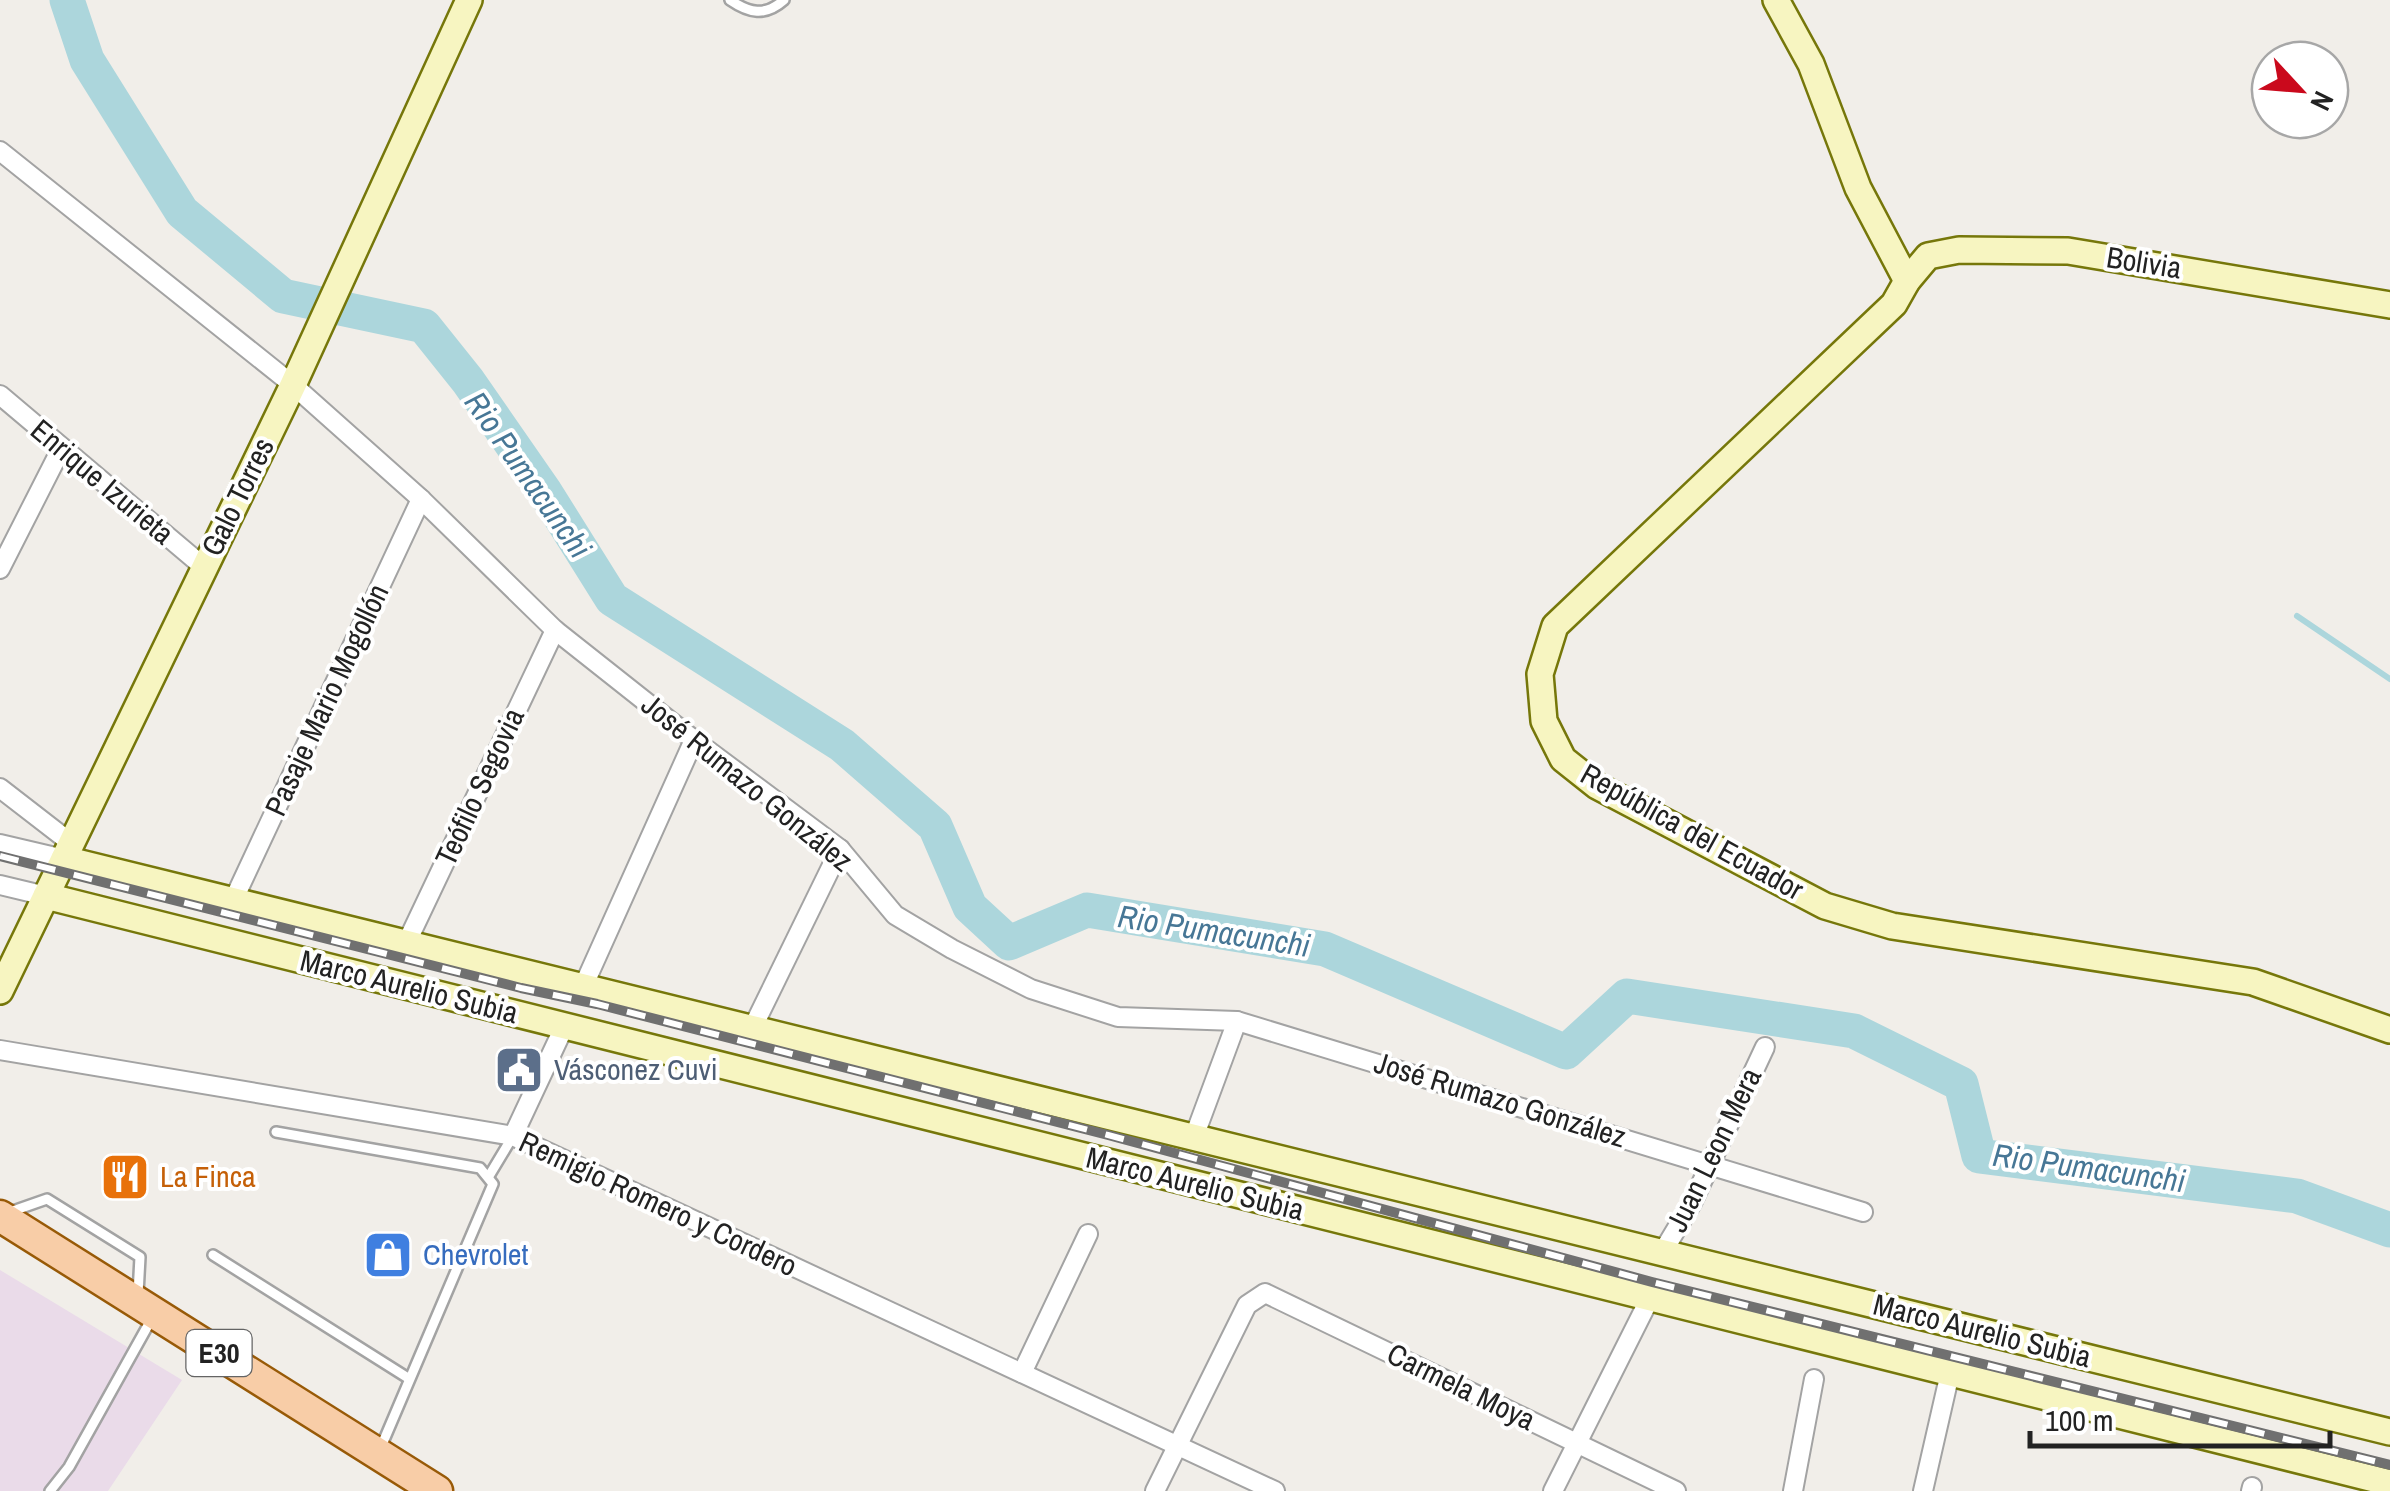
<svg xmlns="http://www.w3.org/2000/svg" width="2390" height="1491" viewBox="0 0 2390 1491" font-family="'Archivo Narrow',sans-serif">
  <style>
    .industrial { fill: #eadbe9 }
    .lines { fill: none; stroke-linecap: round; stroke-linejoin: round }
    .stream { stroke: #acd6dc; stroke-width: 6 }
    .river { stroke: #acd6dc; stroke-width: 35 }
    .lane-casing { stroke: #a3a3a3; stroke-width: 14 }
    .street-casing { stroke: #a3a3a3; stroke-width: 22 }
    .secondary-casing { stroke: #76770a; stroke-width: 30 }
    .primary-casing { stroke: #985a07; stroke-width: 35 }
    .lane { stroke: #fff; stroke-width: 9 }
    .street { stroke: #fff; stroke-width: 18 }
    .secondary { stroke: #f7f5c1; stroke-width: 25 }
    .primary { stroke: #f8cda7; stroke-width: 30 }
    .rail-casing { stroke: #707070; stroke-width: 10 }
    .rail { stroke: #fff; stroke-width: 6; stroke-dasharray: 19; stroke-linecap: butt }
    .labels { text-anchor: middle; stroke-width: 8; stroke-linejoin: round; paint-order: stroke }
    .shield { fill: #fff; stroke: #646464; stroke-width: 2.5 }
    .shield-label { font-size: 28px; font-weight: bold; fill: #222 }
    .street-label { font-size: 30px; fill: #222; stroke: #fff }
    .service-label { font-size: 30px; fill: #4e5e75; stroke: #fff; text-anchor: start }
    .food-label { font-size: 30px; fill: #c56008; stroke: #fff; text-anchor: start }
    .shop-label { font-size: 30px; fill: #366cbe; stroke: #fff; text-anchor: start }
    .water-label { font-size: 32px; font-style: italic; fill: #477796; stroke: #fff }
  </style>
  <rect width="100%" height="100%" fill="#f1eee9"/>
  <!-- industrial -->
  <polygon class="industrial" points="0,1270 182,1380 108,1491 0,1491"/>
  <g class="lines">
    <!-- stream -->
    <polyline class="stream" points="2297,616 2390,679"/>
    <!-- river -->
    <polyline class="river" points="67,0 87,60 182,212 283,296 424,326 468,381 545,492 612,599 842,745 935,826 970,907 1009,943 1087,910 1325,949 1566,1052 1627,996 1854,1031 1961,1084 1979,1156 2297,1196 2390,1230"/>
    <!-- lane casing -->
    <g class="lane-casing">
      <g id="lane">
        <path d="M730,0c19,13 35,17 54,0"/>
        <polyline points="276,1132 480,1168 493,1184 381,1447"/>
        <polyline points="489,1176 513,1136"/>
        <polyline points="7,1213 47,1199 140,1257 138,1294"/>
        <polyline points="213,1255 408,1378"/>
        <polyline points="50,1491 69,1467 151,1320"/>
      </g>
    </g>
    <!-- street casing -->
    <g class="street-casing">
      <g id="street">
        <polyline points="0,151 293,385 421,499 555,630 694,740 840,849 895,915 952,949 1031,989 1118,1017 1237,1021 1863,1212"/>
        <polyline points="0,395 205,568"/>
        <polyline points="0,569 61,449"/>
        <polyline points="0,788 71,843"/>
        <polyline points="0,844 64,859"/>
        <polyline points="0,885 46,896"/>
        <polyline points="233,901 421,499"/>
        <polyline points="406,944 555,630"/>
        <polyline points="583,987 694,740"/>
        <polyline points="752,1029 840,849"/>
        <polyline points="0,1050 513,1136 1275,1491"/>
        <polyline points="513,1136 565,1025"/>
        <polyline points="1194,1137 1237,1021"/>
        <polyline points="1662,1253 1692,1203 1765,1047"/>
        <polyline points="1022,1373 1088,1234"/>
        <polyline points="1155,1491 1247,1305 1265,1293 1676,1491"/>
        <polyline points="1553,1491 1650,1298"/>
        <polyline points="1793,1491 1814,1379"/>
        <polyline points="1923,1491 1950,1373"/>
        <polyline points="2251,1491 2252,1487"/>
      </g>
    </g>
    <!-- secondary casing -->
    <g class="secondary-casing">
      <g id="secondary">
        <polyline points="1776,0 1811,64 1858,188 1907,281"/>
        <polyline points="2390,305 2068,251 1959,250 1928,256 1907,281 1894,304 1555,626 1540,674 1544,721 1563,759 1597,786 1825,906 1892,926 2253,982 2390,1030"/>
        <polyline points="64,859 2390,1432"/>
        <polyline points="46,896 2390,1483"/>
        <polyline points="0,991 293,385 469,0"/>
      </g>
    </g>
    <!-- primary casing -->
    <g class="primary-casing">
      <polyline id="primary" points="0,1216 437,1491"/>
    </g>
    <!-- lane -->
    <use href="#lane" class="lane"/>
    <!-- street -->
    <use href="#street" class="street"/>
    <!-- secondary -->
    <use href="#secondary" class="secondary"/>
    <!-- primary -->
    <use href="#primary" class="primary"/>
    <!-- rail casing -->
    <g class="rail-casing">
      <polyline id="rail" points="0,856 521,988 597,1004 1108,1135 1652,1282 2390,1465"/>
    </g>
    <!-- rail -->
    <use href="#rail" class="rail"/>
  </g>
  <!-- icons -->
  <defs>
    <g id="civic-square" transform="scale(2.5)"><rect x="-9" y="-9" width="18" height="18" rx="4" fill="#5c6f8a" stroke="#fff"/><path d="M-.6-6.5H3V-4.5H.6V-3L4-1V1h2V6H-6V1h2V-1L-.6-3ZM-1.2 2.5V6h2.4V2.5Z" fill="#fff"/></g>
    <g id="restaurant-square" transform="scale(2.5)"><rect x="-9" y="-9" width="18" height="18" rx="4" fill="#e8710a" stroke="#fff"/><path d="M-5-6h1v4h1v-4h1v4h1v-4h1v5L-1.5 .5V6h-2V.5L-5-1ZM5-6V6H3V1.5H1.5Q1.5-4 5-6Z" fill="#fff"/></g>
    <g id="shop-square" transform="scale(2.5)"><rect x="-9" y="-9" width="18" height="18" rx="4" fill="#3f7fe0" stroke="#fff"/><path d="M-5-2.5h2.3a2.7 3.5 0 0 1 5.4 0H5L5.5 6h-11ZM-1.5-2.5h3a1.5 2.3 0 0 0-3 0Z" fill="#fff"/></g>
  </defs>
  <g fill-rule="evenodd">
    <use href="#civic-square" x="519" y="1070"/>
    <use href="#restaurant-square" x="125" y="1177"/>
    <use href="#shop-square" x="388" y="1255"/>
  </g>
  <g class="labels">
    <!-- shield labels -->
    <rect class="shield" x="186.5" y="1330" width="65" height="46" rx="8"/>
    <g class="shield-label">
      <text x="219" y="1363">E30</text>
    </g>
    <!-- street labels -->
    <g class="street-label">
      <text transform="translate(2144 263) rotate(9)" y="10">Bolivia</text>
      <text transform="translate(102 482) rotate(40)" y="10">Enrique Izurieta</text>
      <text transform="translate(238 497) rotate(-64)" y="10">Galo Torres</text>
      <text transform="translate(327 700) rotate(-65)" y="10">Pasaje Mario Mogollón</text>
      <text transform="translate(747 783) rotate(39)" y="10">José Rumazo González</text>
      <text transform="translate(480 787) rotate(-65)" y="10">Teófilo Segovia</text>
      <text transform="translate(1692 832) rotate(29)" y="10">República del Ecuador</text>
      <text transform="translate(409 987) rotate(14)" y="10">Marco Aurelio Subia</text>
      <text transform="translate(1500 1100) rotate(17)" y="10">José Rumazo González</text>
      <text transform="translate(1714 1150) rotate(-64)" y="10">Juan Leon Mera</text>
      <text transform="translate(1195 1184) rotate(14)" y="10">Marco Aurelio Subia</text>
      <text transform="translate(658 1204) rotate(25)" y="10">Remigio Romero y Cordero</text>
      <text transform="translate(1982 1331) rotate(14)" y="10">Marco Aurelio Subia</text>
      <text transform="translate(1461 1387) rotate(26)" y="10">Carmela Moya</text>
    </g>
    <!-- service labels -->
    <g class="service-label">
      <text x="554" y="1080">Vásconez Cuvi</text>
    </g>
    <!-- food labels -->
    <g class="food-label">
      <text x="160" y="1187">La Finca</text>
    </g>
    <!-- shop labels -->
    <g class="shop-label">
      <text x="423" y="1265">Chevrolet</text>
    </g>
    <!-- water labels -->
    <g class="water-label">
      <text transform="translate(528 475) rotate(55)" y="11">Rio Pumacunchi</text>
      <text transform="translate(1214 931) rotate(9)" y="11">Rio Pumacunchi</text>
      <text transform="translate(2089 1168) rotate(8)" y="11">Rio Pumacunchi</text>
    </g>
  </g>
  <!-- north arrow -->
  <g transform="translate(2300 90) rotate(116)"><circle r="48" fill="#ffffff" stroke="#a7a7a7" stroke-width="2.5"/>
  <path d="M0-8L18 38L0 25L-18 38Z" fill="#ca091c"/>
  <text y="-15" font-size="28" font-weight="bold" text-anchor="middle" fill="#222222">N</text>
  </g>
  <!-- scale -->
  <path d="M2030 1431v15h300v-15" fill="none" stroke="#222222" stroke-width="5"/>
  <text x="2045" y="1431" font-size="30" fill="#222222" stroke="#ffffff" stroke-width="8" paint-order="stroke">100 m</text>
</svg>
